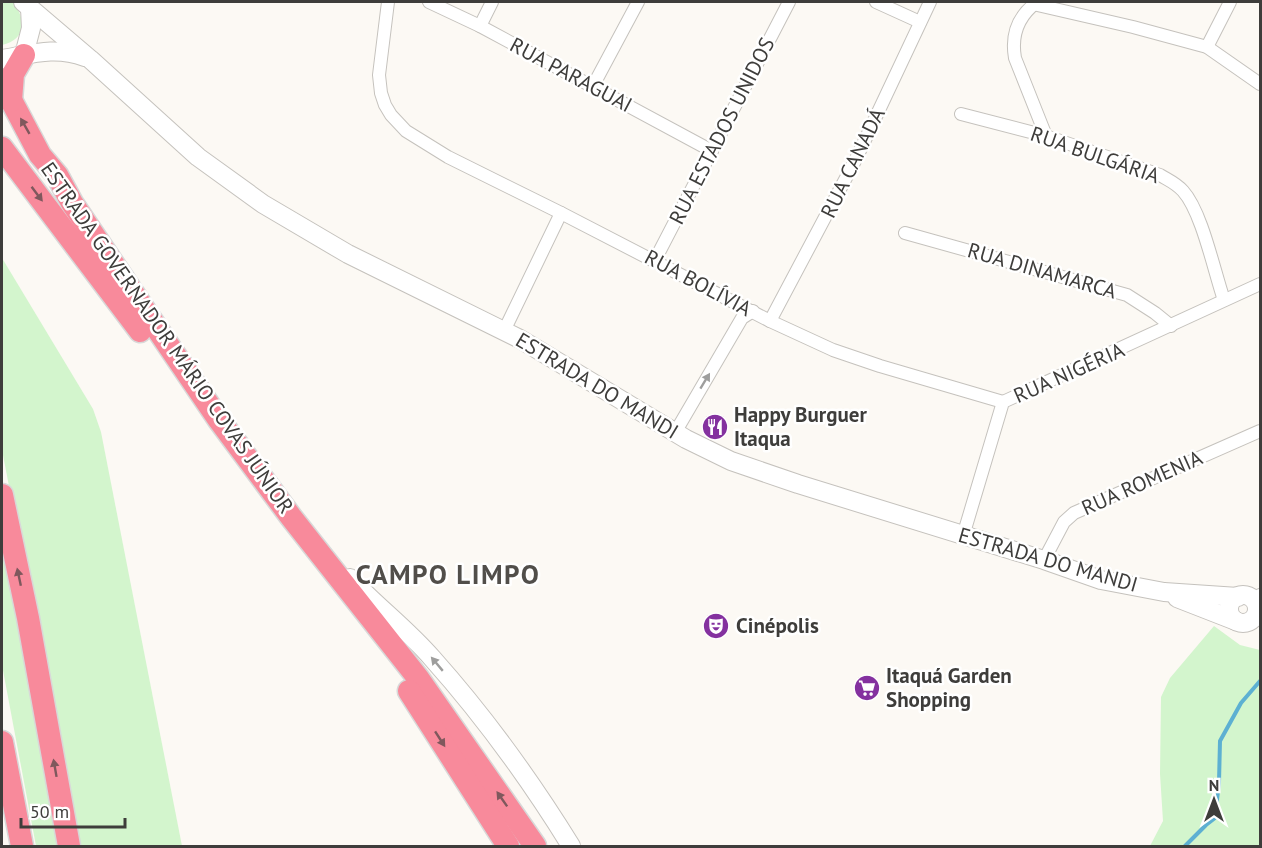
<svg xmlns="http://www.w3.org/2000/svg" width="1262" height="848" viewBox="0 0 1262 848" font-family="'PT Sans',sans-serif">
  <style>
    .green { fill: #d3f5cd }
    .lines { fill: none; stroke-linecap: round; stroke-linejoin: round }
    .stream { stroke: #5db0d2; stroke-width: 4 }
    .street-casing { stroke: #c5c2bd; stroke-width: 14 }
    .secondary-casing { stroke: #c5c2bd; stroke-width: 20 }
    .highway-casing { stroke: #d8d8d8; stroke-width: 25 }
    .street { stroke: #fff; stroke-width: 12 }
    .secondary { stroke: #fff; stroke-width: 18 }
    .highway { stroke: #f88a9b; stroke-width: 22 }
    .oneway { fill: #7f585d }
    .oneway2 { fill: #9e9e9d }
    .labels { text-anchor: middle; stroke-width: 5; stroke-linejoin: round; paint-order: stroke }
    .street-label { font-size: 21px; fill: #3e3d3b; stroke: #fff }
    .poi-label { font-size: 21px; font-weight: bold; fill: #3e3d3b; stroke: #fff; text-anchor: start }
    .district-label { font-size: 27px; font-weight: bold; letter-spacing: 1.5px; fill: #514e4a; stroke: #fff }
  </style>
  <rect width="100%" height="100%" fill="#fcf9f4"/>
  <!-- green -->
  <g class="green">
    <path d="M2,2h11c13,17 14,37 -11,43z"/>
    <polygon points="2,258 93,409 101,432 182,846 79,846 2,450"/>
    <polygon points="2,540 64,846 36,846 2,665"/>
    <polygon points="1214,626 1240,645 1260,650 1260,846 1150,846 1163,821 1160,774 1161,697 1170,678"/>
  </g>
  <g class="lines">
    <!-- stream -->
    <polyline class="stream" points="1185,846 1206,825 1215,818 1219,782 1220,741 1241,703 1260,681"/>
    <!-- street casing -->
    <g class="street-casing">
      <g id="street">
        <polyline points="388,2 379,75 381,93 385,105 391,115 406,131 448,157 561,213 770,321 833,350 880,366 1003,402"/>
        <polyline points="429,2 480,26 712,151"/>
        <polyline points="876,2 920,22"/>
        <path d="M1037,2c-19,14 -26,33 -22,56l31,78"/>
        <polyline points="1033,4 1133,27 1207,47 1260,84"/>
        <polyline points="480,26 492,2"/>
        <polyline points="1207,47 1230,2"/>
        <polyline points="593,86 638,2"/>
        <path d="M961,114l85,22 114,39c8,5 16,8 23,16 19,21 31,80 41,109"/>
        <polyline points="905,233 1127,295 1155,313 1171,326"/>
        <polyline points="655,260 789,2"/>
        <polyline points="770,321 856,159 930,2"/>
        <polyline points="504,331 561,213"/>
        <polyline points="676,431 742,318 753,311"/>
        <polyline points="963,536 1003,402 1260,284"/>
        <polyline points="1044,560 1064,522 1074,513 1260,431"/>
        <polyline points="1255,602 1260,595"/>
      </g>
    </g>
    <!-- secondary casing -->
    <g class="secondary-casing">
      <g id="secondary">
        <polyline points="23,2 90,59 198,157 263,204 348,254 520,339 686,439 731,461 798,484 1044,560 1101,580 1164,592 1238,597"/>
        <polyline points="24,55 31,28 30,8"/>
        <path d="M2,59c30,-5 53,-13 83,-2"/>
        <path d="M350,578c26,28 57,51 82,80 50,56 100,125 139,188"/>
        <circle cx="1243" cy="609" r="14"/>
        <polyline points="1177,598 1236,621"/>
      </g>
    </g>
    <!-- highway casing -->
    <g class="highway-casing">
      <g id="highway">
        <polyline points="2,83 40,155 57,175 72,203 122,277 219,420 291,517 418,678 535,846"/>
        <polyline points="11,101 13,74 24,55"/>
        <polyline points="2,148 140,331"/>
        <polyline points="2,495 28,618 69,846"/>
        <polyline points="409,691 508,846"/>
        <polyline points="2,742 22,846"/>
      </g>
    </g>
    <!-- street -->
    <use href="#street" class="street"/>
    <!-- secondary -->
    <use href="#secondary" class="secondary"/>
    <!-- highway -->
    <use href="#highway" class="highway"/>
  </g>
  <!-- one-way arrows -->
  <defs><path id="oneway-solid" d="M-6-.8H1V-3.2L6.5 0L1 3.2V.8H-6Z" transform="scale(1.5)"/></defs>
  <g class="oneway">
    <use href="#oneway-solid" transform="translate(25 126) rotate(-120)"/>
    <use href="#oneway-solid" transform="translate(37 194) rotate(53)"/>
    <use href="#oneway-solid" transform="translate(19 577) rotate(-102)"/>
    <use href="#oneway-solid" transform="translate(440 739) rotate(57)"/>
    <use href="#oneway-solid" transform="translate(55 768) rotate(-100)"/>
    <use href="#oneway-solid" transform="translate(502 799) rotate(-125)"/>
  </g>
  <g class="oneway2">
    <use href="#oneway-solid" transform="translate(705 381) rotate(-59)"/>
    <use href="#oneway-solid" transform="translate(437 664) rotate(-130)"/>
  </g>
  <!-- icons -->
  <defs>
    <g id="restaurant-disc" transform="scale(1.35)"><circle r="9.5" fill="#84319f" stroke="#fff"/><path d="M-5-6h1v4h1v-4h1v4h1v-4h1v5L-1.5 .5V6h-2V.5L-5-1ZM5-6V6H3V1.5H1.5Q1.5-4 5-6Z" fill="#fff"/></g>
    <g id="theatre-disc" transform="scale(1.35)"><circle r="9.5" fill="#84319f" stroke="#fff"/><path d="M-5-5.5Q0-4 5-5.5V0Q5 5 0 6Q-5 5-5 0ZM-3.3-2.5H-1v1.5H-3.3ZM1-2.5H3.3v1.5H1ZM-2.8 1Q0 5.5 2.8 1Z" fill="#fff"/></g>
    <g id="supermarket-disc" transform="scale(1.35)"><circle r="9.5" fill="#84319f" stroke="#fff"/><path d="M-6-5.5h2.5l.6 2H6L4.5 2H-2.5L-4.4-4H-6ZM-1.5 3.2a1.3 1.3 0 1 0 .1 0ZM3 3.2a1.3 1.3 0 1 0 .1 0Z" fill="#fff"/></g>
  </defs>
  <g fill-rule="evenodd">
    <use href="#restaurant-disc" x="715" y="427"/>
    <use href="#theatre-disc" x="716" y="626"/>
    <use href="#supermarket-disc" x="867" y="688"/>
  </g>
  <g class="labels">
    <!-- street labels -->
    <g class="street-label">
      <text transform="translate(571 75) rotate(28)" y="7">RUA PARAGUAI</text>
      <text transform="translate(722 131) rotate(-63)" y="7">RUA ESTADOS UNIDOS</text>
      <text transform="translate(1095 155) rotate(19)" y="7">RUA BULGÁRIA</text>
      <text transform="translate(853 163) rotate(-64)" y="7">RUA CANADÁ</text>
      <text transform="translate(1042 271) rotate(16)" y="7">RUA DINAMARCA</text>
      <text transform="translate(698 283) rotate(28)" y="7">RUA BOLÍVIA</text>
      <text transform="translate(167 338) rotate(55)" y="7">ESTRADA GOVERNADOR MÁRIO COVAS JÚNIOR</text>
      <text transform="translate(1069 373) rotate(-24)" y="7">RUA NIGÉRIA</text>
      <text transform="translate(597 386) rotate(31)" y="7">ESTRADA DO MANDI</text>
      <text transform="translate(1142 483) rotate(-24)" y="7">RUA ROMENIA</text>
      <text transform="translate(1048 560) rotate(16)" y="7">ESTRADA DO MANDI</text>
    </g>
    <!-- poi labels -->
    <g class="poi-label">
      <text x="734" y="422">Happy Burguer<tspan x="734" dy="24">Itaqua</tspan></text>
      <text x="736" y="633">Cinépolis</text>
      <text x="886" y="683">Itaquá Garden<tspan x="886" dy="24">Shopping</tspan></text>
    </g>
    <!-- district labels -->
    <g class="district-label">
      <text x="448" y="584">CAMPO LIMPO</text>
    </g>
  </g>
  <!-- border -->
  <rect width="1262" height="848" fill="none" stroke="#3e3d3b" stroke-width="6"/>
  <!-- north arrow -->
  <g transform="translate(1214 800)" stroke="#ffffff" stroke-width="4.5" paint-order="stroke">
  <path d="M0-4.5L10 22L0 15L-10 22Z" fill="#3e3d3b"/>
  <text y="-9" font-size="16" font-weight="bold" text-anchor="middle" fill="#3e3d3b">N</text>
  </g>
  <!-- scale -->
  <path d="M21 818v9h104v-9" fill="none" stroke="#3e3d3b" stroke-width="3"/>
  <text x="30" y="818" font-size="18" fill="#3e3d3b" stroke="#ffffff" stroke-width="4.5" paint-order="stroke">50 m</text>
</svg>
